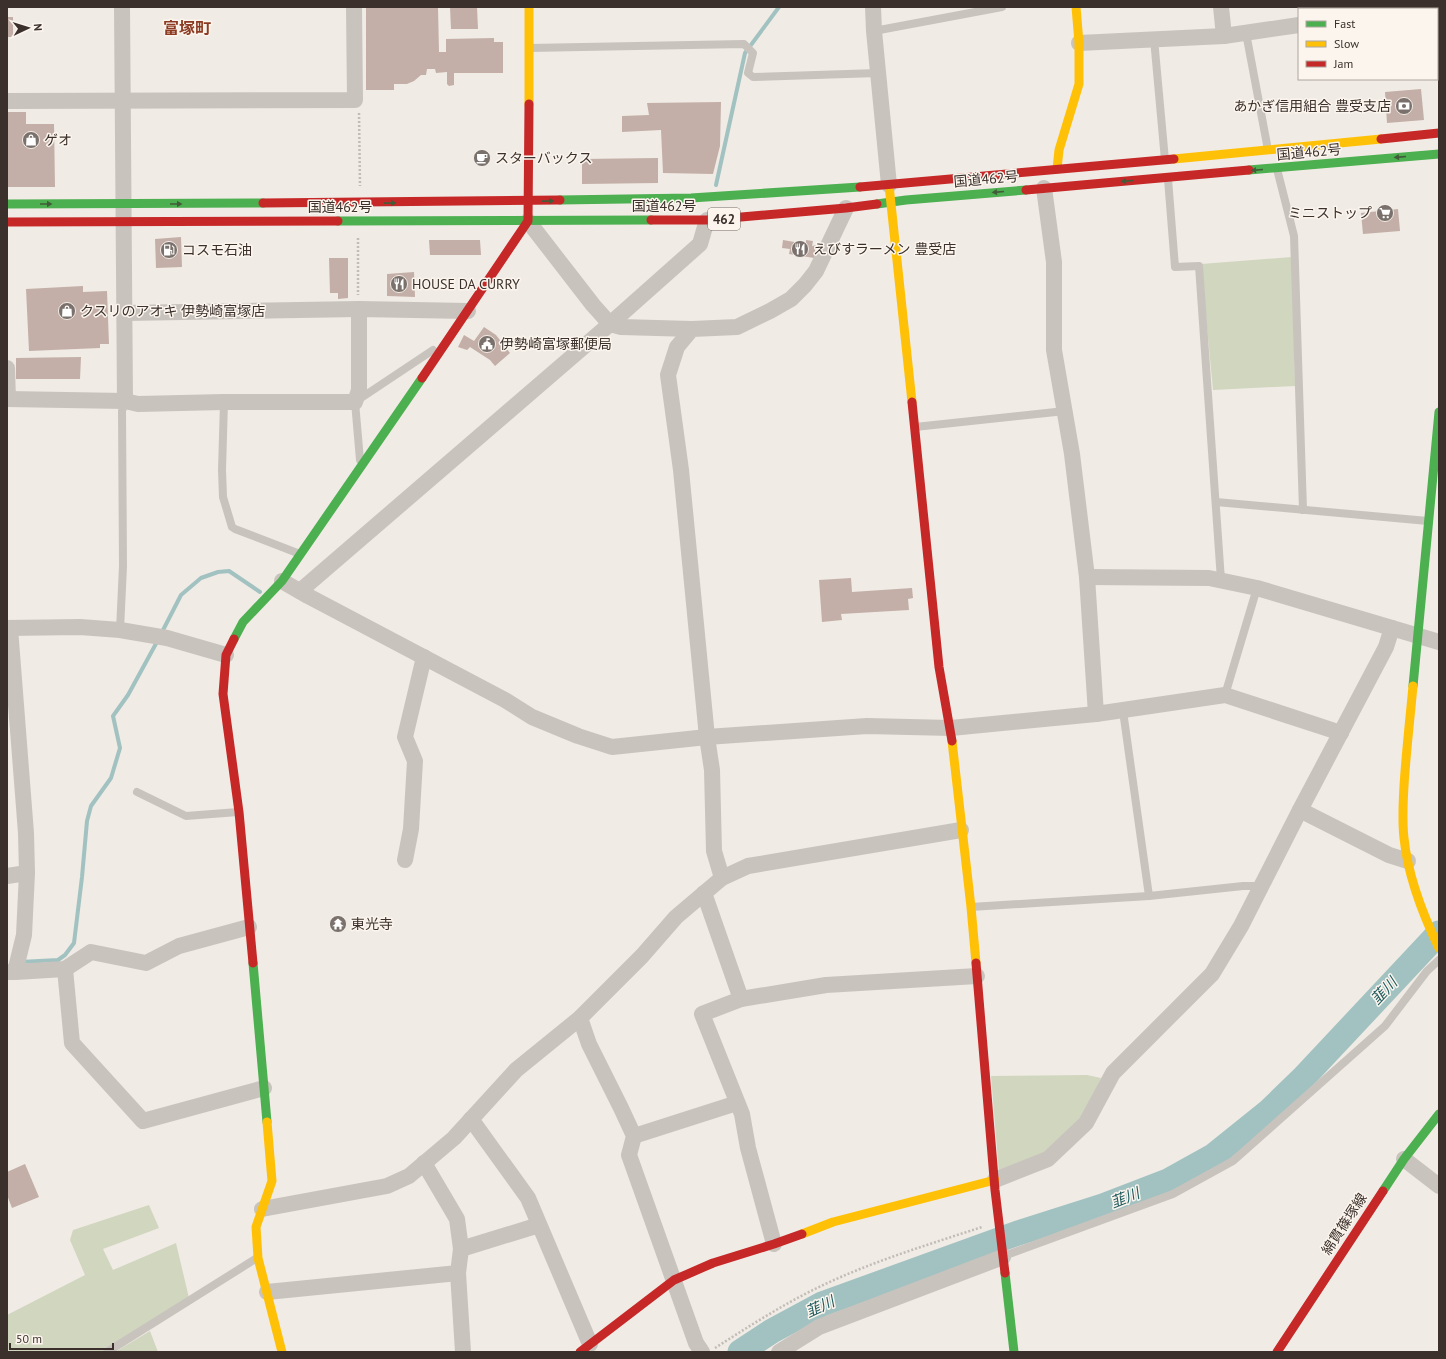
<svg xmlns="http://www.w3.org/2000/svg" width="1446" height="1359" viewBox="0 0 1446 1359" font-family="'PT Sans','Noto Sans JP',sans-serif">
  <style>
    .green { fill: #d1d6bf }
    .lines { fill: none; stroke-linecap: round; stroke-linejoin: round }
    .stream { stroke: #a1c2c1; stroke-width: 4 }
    .river { stroke: #a1c2c1; stroke-width: 25 }
    .building { fill: #c3afa7 }
    .path { stroke: #c2bbb6; stroke-width: 2.5; stroke-dasharray: 2 2; stroke-linecap: butt }
    .lane { stroke: #c9c3be; stroke-width: 8 }
    .street { stroke: #c9c3be; stroke-width: 16 }
    .fast { stroke: #4caf50; stroke-width: 9 }
    .slow { stroke: #ffc107; stroke-width: 9 }
    .jam { stroke: #c62828; stroke-width: 9 }
    .oneway { fill: #415c38 }
    .labels { text-anchor: middle; stroke-width: 3; stroke-linejoin: round; paint-order: stroke }
    .shield { fill: #fbf5ee; stroke: #756b66; stroke-width: 1 }
    .shield-label { font-size: 13px; font-weight: bold; fill: #3b302b }
    .poi-label { font-size: 14px; fill: #3b302b; stroke: #fbf5ee; text-anchor: start }
    .street-label { font-size: 14px; fill: #3b302b; stroke: #fbf5ee }
    .water-label { font-size: 15px; font-style: italic; fill: #1f5a5e; stroke: #fbf5ee }
    .quarter-label { font-size: 16px; font-weight: bold; fill: #8c3b22; stroke: #fbf5ee }
  </style>
  <rect width="100%" height="100%" fill="#f0ebe5"/>
  <!-- green -->
  <g class="green">
    <polygon points="1292,257 1295,386 1213,390 1201,264"/>
    <polygon points="1087,1075 1101,1078 1085,1115 1047,1155 999,1173 991,1076"/>
    <polygon points="149,1205 159,1228 103,1249 113,1270 176,1243 189,1298 101,1352 7,1352 7,1315 85,1275 70,1240 73,1230"/>
    <polygon points="150,1331 158,1352 115,1352"/>
  </g>
  <g class="lines">
    <!-- stream -->
    <g class="stream">
      <polyline points="716,185 745,53 779,7"/>
      <polyline points="161,634 181,595 201,578 218,572 229,571 260,592"/>
      <polyline points="20,962 58,960 65,955 74,943 82,877 87,821 91,806 111,778 120,748 113,716 128,695 158,640"/>
    </g>
    <!-- river -->
    <polyline class="river" points="740,1352 772,1331 822,1304 1018,1233 1103,1206 1168,1181 1213,1156 1269,1111 1303,1078 1439,933"/>
  </g>
  <!-- building -->
  <g class="building">
    <polygon points="366,7 438,7 439,52 446,52 446,39 494,38 494,42 503,42 503,73 454,73 454,85 449,86 447,84 447,72 436,73 435,69 427,69 426,75 421,75 414,81 407,84 394,84 394,90 366,90"/>
    <polygon points="450,7 477,7 478,29 451,29"/>
    <rect x="7" y="17" width="6" height="20"/>
    <polygon points="1421,89 1424,120 1387,123 1385,92"/>
    <polygon points="721,102 720,146 713,174 663,173 661,130 622,132 622,116 649,115 647,103"/>
    <polygon points="7,112 26,112 26,124 54,124 55,187 7,187"/>
    <polygon points="658,158 658,183 582,184 582,159"/>
    <polygon points="1398,209 1400,231 1363,234 1361,213"/>
    <polygon points="181,237 182,267 156,268 155,239"/>
    <polygon points="429,240 480,240 481,255 430,255"/>
    <polygon points="783,240 806,244 806,240 813,241 812,246 816,245 814,258 789,254 790,249 782,248"/>
    <polygon points="329,258 348,258 348,298 338,299 338,293 330,293"/>
    <polygon points="414,272 415,297 387,296 387,274"/>
    <polygon points="83,286 83,292 107,291 109,344 100,344 100,348 29,351 26,289"/>
    <polygon points="484,327 496,335 510,353 495,366 490,360 470,347 467,350 458,347 464,335 474,341"/>
    <polygon points="81,357 80,379 16,379 16,358"/>
    <polygon points="851,578 852,592 912,588 913,598 908,599 909,610 841,614 842,620 822,622 819,580"/>
    <polygon points="25,1164 39,1197 12,1208 7,1195 7,1172"/>
  </g>
  <g class="lines">
    <!-- path -->
    <g class="path">
      <polyline points="359,113 360,186"/>
      <polyline points="358,238 358,295"/>
      <path d="M715,1348c33,-21 67,-43 102,-60 53,-26 110,-43 165,-61"/>
    </g>
    <!-- lane -->
    <g class="lane">
      <polyline points="874,31 1002,7"/>
      <polyline points="1246,33 1268,150"/>
      <polyline points="1154,39 1165,160"/>
      <polyline points="529,48 744,44 753,53 748,73 753,77 878,73"/>
      <polyline points="1277,169 1294,236 1303,510"/>
      <polyline points="1168,179 1175,267 1199,266 1221,580"/>
      <polyline points="224,402 222,470 223,497 232,527 235,529 300,554"/>
      <polyline points="915,427 1065,411"/>
      <polyline points="360,460 355,402 433,350"/>
      <polyline points="1216,502 1428,521"/>
      <polyline points="120,630 123,566 122,411 125,401"/>
      <polyline points="1225,695 1257,588"/>
      <polyline points="1123,711 1149,896"/>
      <polyline points="137,792 186,816 238,812"/>
      <polyline points="971,907 1149,896 1243,886 1262,886"/>
      <polyline points="1004,1256 1173,1194 1233,1161 1385,1026 1427,971 1439,960"/>
      <polyline points="107,1352 257,1258"/>
    </g>
    <!-- street -->
    <g class="street">
      <polyline points="122,7 125,401"/>
      <polyline points="873,7 874,31 889,185"/>
      <polyline points="1221,7 1224,36"/>
      <polyline points="1348,9 1348,7"/>
      <polyline points="1437,24 1439,25"/>
      <polyline points="1079,43 1224,36 1299,25"/>
      <polyline points="7,101 355,100 354,7"/>
      <polyline points="1044,188 1054,262 1054,350 1072,454 1087,577 1096,714"/>
      <polyline points="528,221 593,305 610,324 700,244 707,220"/>
      <polyline points="125,313 359,309"/>
      <polyline points="7,368 8,399"/>
      <polyline points="7,399 125,401 138,404 224,402 355,402 359,390 359,309 468,311"/>
      <polyline points="1087,577 1209,578 1257,588 1439,642"/>
      <polyline points="282,581 308,596 505,700 532,717 578,736 612,747 707,737 867,726 951,728 1096,714 1225,695 1341,733"/>
      <polyline points="300,591 610,324 621,327 692,329"/>
      <polyline points="7,628 80,627 120,630 167,638 226,655"/>
      <polyline points="10,628 26,833 27,873 24,935 15,972"/>
      <polyline points="1300,810 1389,855 1408,861"/>
      <polyline points="405,860 411,829 415,761 405,737 424,657"/>
      <polyline points="7,876 27,873"/>
      <polyline points="722,878 714,851 712,770 707,737 681,470 668,375 677,347 692,329 737,327 770,311 791,299 805,285 816,271 846,208"/>
      <polyline points="704,893 741,999"/>
      <polyline points="65,969 72,1043 143,1121 264,1088"/>
      <polyline points="7,972 15,972 65,969 91,952 146,963 179,946 249,927"/>
      <polyline points="580,1018 589,1044 621,1108 634,1136 629,1155 696,1343 702,1352"/>
      <polyline points="471,1119 528,1198 590,1344"/>
      <polyline points="634,1136 737,1103"/>
      <polyline points="1404,1159 1439,1186"/>
      <polyline points="995,1180 1048,1159 1086,1123 1113,1073 1212,974 1241,926 1300,810 1386,647 1392,628"/>
      <polyline points="262,1209 387,1186 409,1176 454,1138 516,1070 580,1018 642,956 676,917 722,878 748,866 961,830"/>
      <polyline points="774,1244 748,1148 742,1114 702,1014 741,999 826,985 977,976"/>
      <polyline points="461,1249 539,1225"/>
      <polyline points="458,1273 463,1352"/>
      <polyline points="267,1292 458,1273 461,1249 457,1219 424,1163"/>
      <polyline points="779,1352 819,1327 1003,1257"/>
    </g>
    <!-- fast -->
    <g class="fast">
      <polyline points="1249,170 1439,154"/>
      <polyline points="560,200 691,198 860,187"/>
      <polyline points="7,204 263,203"/>
      <polyline points="877,204 906,200 1026,190"/>
      <polyline points="338,221 651,220"/>
      <polyline points="234,639 243,622 282,581 422,378"/>
      <polyline points="1413,686 1439,412"/>
      <polyline points="253,963 267,1122"/>
      <polyline points="1383,1191 1404,1159 1439,1114"/>
      <polyline points="1005,1273 1014,1352"/>
    </g>
    <!-- slow -->
    <g class="slow">
      <polyline points="529,104 529,7"/>
      <polyline points="1174,159 1381,139"/>
      <polyline points="1057,169 1059,150 1079,84 1079,43 1076,7"/>
      <polyline points="889,185 912,402"/>
      <path d="M1413,686c-3,33 -7,67 -9,100 -1,17 -2,35 0,52 4,39 18,75 35,110"/>
      <polyline points="952,741 971,907 976,963"/>
      <polyline points="267,1122 272,1181 256,1227 258,1258 282,1352"/>
      <polyline points="802,1234 833,1222 995,1180"/>
    </g>
    <!-- jam -->
    <g class="jam">
      <polyline points="1381,139 1439,133"/>
      <polyline points="860,187 1174,159"/>
      <polyline points="1026,190 1249,170"/>
      <polyline points="263,203 560,200"/>
      <polyline points="651,220 707,220 846,208 877,204"/>
      <polyline points="7,222 338,221"/>
      <polyline points="422,378 528,221 529,104"/>
      <polyline points="912,402 939,667 952,741"/>
      <polyline points="234,639 226,655 223,694 239,812 253,963"/>
      <polyline points="976,963 995,1190 1005,1273"/>
      <polyline points="580,1352 674,1280 713,1263 774,1244 802,1234"/>
      <polyline points="1277,1352 1383,1191"/>
    </g>
  </g>
  <!-- one-way arrows -->
  <defs><path id="oneway-solid" d="M-6-.8H1V-3.2L6.5 0L1 3.2V.8H-6Z"/></defs>
  <g class="oneway">
    <use href="#oneway-solid" transform="translate(1400 157) rotate(175)"/>
    <use href="#oneway-solid" transform="translate(1257 170) rotate(175)"/>
    <use href="#oneway-solid" transform="translate(1127 181) rotate(175)"/>
    <use href="#oneway-solid" transform="translate(998 192) rotate(175)"/>
    <use href="#oneway-solid" transform="translate(548 201) rotate(-1)"/>
    <use href="#oneway-solid" transform="translate(390 203) rotate(-1)"/>
    <use href="#oneway-solid" transform="translate(46 204)"/>
    <use href="#oneway-solid" transform="translate(176 204)"/>
  </g>
  <!-- icons -->
  <defs>
    <g id="bank-disc" transform="scale(0.9)"><circle r="9.5" fill="#7a716c" stroke="#fbf5ee"/><path d="M-6-4H6V4H-6ZM0-2.3a2.3 2.3 0 1 0 0 4.6a2.3 2.3 0 1 0 0-4.6Z" fill="#fff"/></g>
    <g id="shop-disc" transform="scale(0.9)"><circle r="9.5" fill="#7a716c" stroke="#fbf5ee"/><path d="M-5-2.5h2.3a2.7 3.5 0 0 1 5.4 0H5L5.5 6h-11ZM-1.5-2.5h3a1.5 2.3 0 0 0-3 0Z" fill="#fff"/></g>
    <g id="cafe-disc" transform="scale(0.9)"><circle r="9.5" fill="#7a716c" stroke="#fbf5ee"/><path d="M-5.5-4.5H6V0H3Q3 3.5 0 3.5H-2.5Q-5.5 3.5-5.5 0ZM3-3.2v2h1.7v-2ZM-6 4.5H4V6H-6Z" fill="#fff"/></g>
    <g id="supermarket-disc" transform="scale(0.9)"><circle r="9.5" fill="#7a716c" stroke="#fbf5ee"/><path d="M-6-5.5h2.5l.6 2H6L4.5 2H-2.5L-4.4-4H-6ZM-1.5 3.2a1.3 1.3 0 1 0 .1 0ZM3 3.2a1.3 1.3 0 1 0 .1 0Z" fill="#fff"/></g>
    <g id="restaurant-disc" transform="scale(0.9)"><circle r="9.5" fill="#7a716c" stroke="#fbf5ee"/><path d="M-5-6h1v4h1v-4h1v4h1v-4h1v5L-1.5 .5V6h-2V.5L-5-1ZM5-6V6H3V1.5H1.5Q1.5-4 5-6Z" fill="#fff"/></g>
    <g id="fuel-disc" transform="scale(0.9)"><circle r="9.5" fill="#7a716c" stroke="#fbf5ee"/><path d="M-5.5-6h7V0h2V4h1.3V-2.5L3-4.5l.8-.8L6-3V5H2.5V1h-1V6h-7ZM-4.2-4.7v3.2H.2V-4.7Z" fill="#fff"/></g>
    <g id="civic-disc" transform="scale(0.9)"><circle r="9.5" fill="#7a716c" stroke="#fbf5ee"/><path d="M-.6-6.5H3V-4.5H.6V-3L4-1V1h2V6H-6V1h2V-1L-.6-3ZM-1.2 2.5V6h2.4V2.5Z" fill="#fff"/></g>
    <g id="temple-disc" transform="scale(0.9)"><circle r="9.5" fill="#7a716c" stroke="#fbf5ee"/><path d="M0-6L5-2H3V0L6.5 2.5H4V6H1.5V3h-3V6H-4V2.5H-6.5L-3 0V-2H-5Z" fill="#fff"/></g>
  </defs>
  <g fill-rule="evenodd">
    <use href="#bank-disc" x="1404" y="106"/>
    <use href="#shop-disc" x="31" y="140"/>
    <use href="#cafe-disc" x="482" y="158"/>
    <use href="#supermarket-disc" x="1385" y="213"/>
    <use href="#restaurant-disc" x="800" y="249"/>
    <use href="#fuel-disc" x="169" y="250"/>
    <use href="#restaurant-disc" x="399" y="284"/>
    <use href="#shop-disc" x="67" y="311"/>
    <use href="#civic-disc" x="487" y="344"/>
    <use href="#temple-disc" x="338" y="924"/>
  </g>
  <g class="labels">
    <!-- shield labels -->
    <rect class="shield" x="708" y="208" width="32" height="22" rx="3"/>
    <g class="shield-label">
      <text x="724" y="224">462</text>
    </g>
    <!-- poi labels -->
    <g class="poi-label">
      <text x="1391" y="111" text-anchor="end">あかぎ信用組合 豊受支店</text>
      <text x="44" y="145">ゲオ</text>
      <text x="495" y="163">スターバックス</text>
      <text x="1372" y="218" text-anchor="end">ミニストップ</text>
      <text x="813" y="254">えびすラーメン 豊受店</text>
      <text x="182" y="255">コスモ石油</text>
      <text x="412" y="289">HOUSE DA CURRY</text>
      <text x="80" y="316">クスリのアオキ 伊勢崎富塚店</text>
      <text x="500" y="349">伊勢崎富塚郵便局</text>
      <text x="351" y="929">東光寺</text>
    </g>
    <!-- street labels -->
    <g class="street-label">
      <text transform="translate(1309 152) rotate(-5)" y="5">国道462号</text>
      <text transform="translate(986 179) rotate(-5)" y="5">国道462号</text>
      <text x="664" y="211">国道462号</text>
      <text x="340" y="212">国道462号</text>
      <text transform="translate(1344 1224) rotate(-57)" y="5">綿貫篠塚線</text>
    </g>
    <!-- water labels -->
    <g class="water-label">
      <text transform="translate(1384 991) rotate(-47)" y="5">韮川</text>
      <text transform="translate(1125 1198) rotate(-22)" y="5">韮川</text>
      <text transform="translate(820 1307) rotate(-25)" y="5">韮川</text>
    </g>
    <!-- quarter labels -->
    <g class="quarter-label">
      <text x="187" y="34">富塚町</text>
    </g>
  </g>
  <!-- border -->
  <rect width="1446" height="1359" fill="none" stroke="#3b302b" stroke-width="16"/>
  <!-- legend -->
  <rect x="1298" y="8" width="140" height="72" fill="#fbf5ee" stroke="#aea6a0"/>
  <rect x="1306" y="21" width="20" height="6" fill="#4caf50" stroke="#aea6a0"/>
  <text x="1334" y="28" font-size="12" fill="#3b302b">Fast</text>
  <rect x="1306" y="41" width="20" height="6" fill="#ffc107" stroke="#aea6a0"/>
  <text x="1334" y="48" font-size="12" fill="#3b302b">Slow</text>
  <rect x="1306" y="61" width="20" height="6" fill="#c62828" stroke="#aea6a0"/>
  <text x="1334" y="68" font-size="12" fill="#3b302b">Jam</text>
  <!-- north arrow -->
  <g transform="translate(28 28) rotate(86)" stroke="#fbf5ee" stroke-width="3" paint-order="stroke">
  <path d="M0-3L7 15L0 10L-7 15Z" fill="#3b302b"/>
  <text y="-6" font-size="11" font-weight="bold" text-anchor="middle" fill="#3b302b">N</text>
  </g>
  <!-- scale -->
  <path d="M10 1343v6h103v-6" fill="none" stroke="#3b302b" stroke-width="2"/>
  <text x="16" y="1343" font-size="12" fill="#3b302b" stroke="#fbf5ee" stroke-width="3" paint-order="stroke">50 m</text>
</svg>
